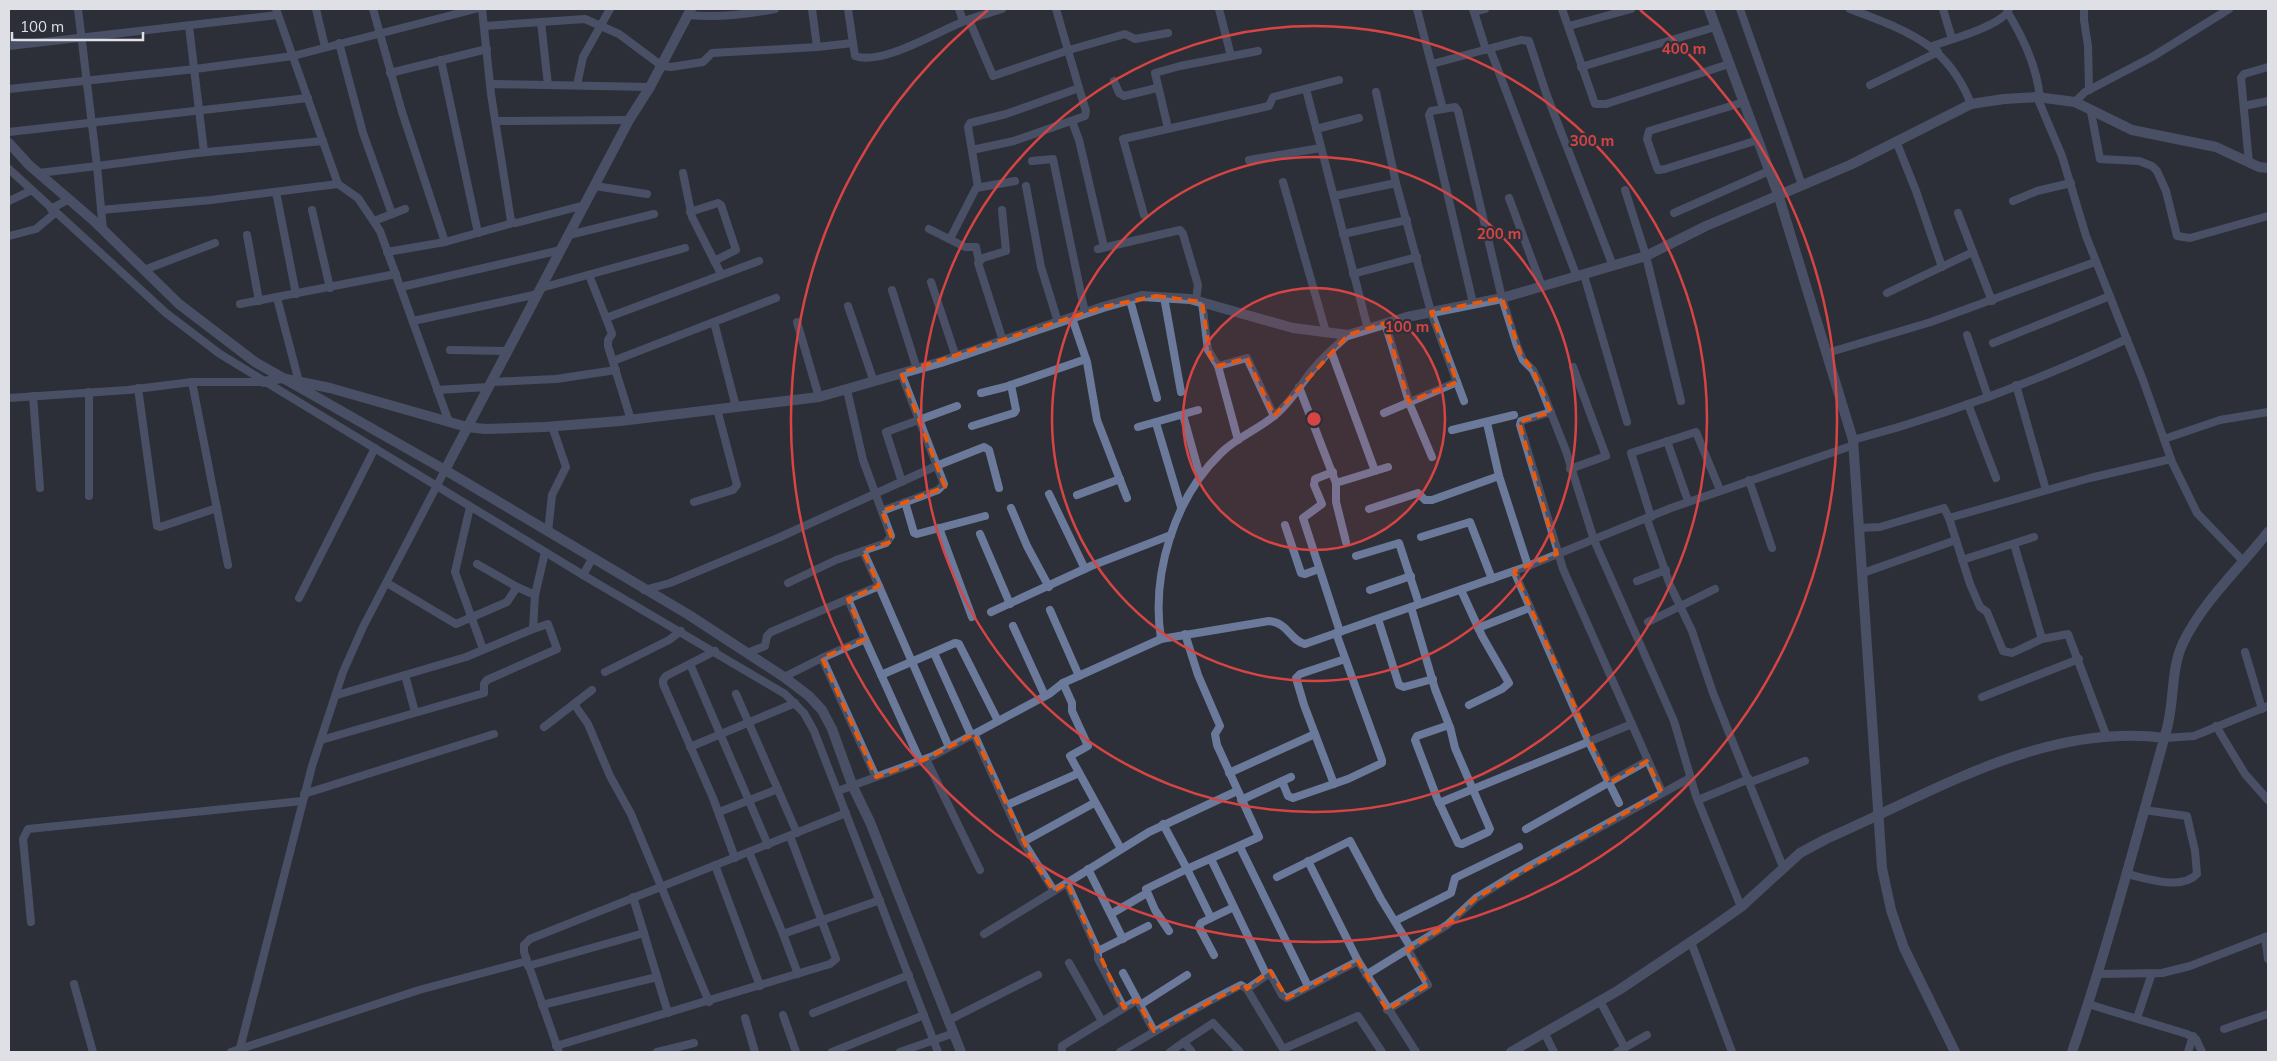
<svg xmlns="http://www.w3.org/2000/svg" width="2277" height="1061" viewBox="0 0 2277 1061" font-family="Mulish,sans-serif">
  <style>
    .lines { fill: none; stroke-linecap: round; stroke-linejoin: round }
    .minor { stroke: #6b799b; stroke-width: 8 }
    .tertiary { stroke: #6b799b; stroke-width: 10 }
    .marked { fill: none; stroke: #e8590c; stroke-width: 4; stroke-dasharray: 10 6; stroke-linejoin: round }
    .ring { fill: none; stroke: #d74444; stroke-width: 2.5 }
    .centre { fill: #d74444; stroke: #2d3038; stroke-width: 2.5 }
    .ring-label { font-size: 15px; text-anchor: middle; font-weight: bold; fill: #d74444; stroke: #2d3038; stroke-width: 4.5; stroke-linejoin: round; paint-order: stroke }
  </style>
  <rect width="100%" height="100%" fill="#2d3038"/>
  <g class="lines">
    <!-- minor -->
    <g class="minor">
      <polyline points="276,9 338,184 358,198 380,231 449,422"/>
      <polyline points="316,9 325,47"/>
      <polyline points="373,9 402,112 445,242 387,252"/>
      <polyline points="482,9 491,94 511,221 516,223 585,205"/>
      <polyline points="959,9 963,21"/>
      <polyline points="1219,9 1231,56"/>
      <polyline points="1417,9 1443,109 1431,111 1429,115 1473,303"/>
      <polyline points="1473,9 1486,50"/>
      <polyline points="1562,9 1595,104 1606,104 1729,64"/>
      <polyline points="1740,9 1802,185"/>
      <path d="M1850,9c57,22 97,34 121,95"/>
      <polyline points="1943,9 1952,39"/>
      <polyline points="2084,9 2084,20 2088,46 2089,90"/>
      <polyline points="1474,12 1485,9"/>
      <path d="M2008,13c16,26 29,55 32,85"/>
      <path d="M688,15c30,3 57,0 87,-6"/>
      <polyline points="969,20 993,76 1069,50 1125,34 1135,39 1168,33"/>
      <polyline points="541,22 548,85"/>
      <polyline points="189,26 204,152"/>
      <polyline points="484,26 585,19 619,34 662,66 671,67 703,62 712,53 817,47 812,9"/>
      <polyline points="1569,26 1631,9"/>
      <polyline points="339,43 363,133 392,214"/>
      <path d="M853,43l2,13c27,10 83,-25 110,-35 12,-5 25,-8 37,-12"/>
      <polyline points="9,46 278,15"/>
      <path d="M1932,46c17,-6 72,-21 77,-37"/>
      <polyline points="817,47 853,43 848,9"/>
      <polyline points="1490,49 1577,277"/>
      <polyline points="441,60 478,233"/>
      <polyline points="1432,64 1521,40 1529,41 1546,93 1613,266"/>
      <polyline points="1581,67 1715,27"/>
      <polyline points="390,73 487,49"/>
      <polyline points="1114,81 1119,93 1124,96 1157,88"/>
      <polyline points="490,84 650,87"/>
      <polyline points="577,85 583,57 610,9"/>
      <polyline points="1870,85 1938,52"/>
      <polyline points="9,89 195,69 293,56 475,9"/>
      <polyline points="1306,89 1368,329"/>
      <polyline points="1376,92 1396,183 1431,312 1464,401"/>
      <polyline points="2037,97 2062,156 2086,236 2143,380 2172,462 2197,513 2244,562"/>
      <polyline points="1744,102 1649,131 1647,139 1657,168 1658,170 1665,169 1758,140"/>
      <polyline points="2075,102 2085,92 2152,57 2229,9"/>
      <polyline points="2244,106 2268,101"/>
      <polyline points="1443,109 1455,107 1458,111 1502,298 1517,346 1523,360 1533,370 1540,385 1566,451 1594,540 1674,721 1696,796 1741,907"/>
      <polyline points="2091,112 2100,159 2139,161 2152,166 2157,171 2166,191 2177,236 2190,238 2268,216"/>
      <polyline points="496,121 629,120"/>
      <polyline points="1072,121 1079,140 1104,247"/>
      <polyline points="1168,128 1155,73 1180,66 1258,51"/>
      <polyline points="1316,129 1359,118"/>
      <polyline points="9,132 308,98"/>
      <polyline points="1896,141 1916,191 1942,267"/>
      <polyline points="972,150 1014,141 1085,116 1086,111 1079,88"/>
      <polyline points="1249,160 1321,148"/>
      <polyline points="1032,161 1053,159 1085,313"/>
      <polyline points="2249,163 2241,78 2244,74 2268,67"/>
      <polyline points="9,169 166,313 220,354 583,575 785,694 804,713 814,731 938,1052"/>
      <polyline points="39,173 97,166 78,9"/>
      <polyline points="683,173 692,217 721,274"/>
      <polyline points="1283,182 1326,332"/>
      <polyline points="595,186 647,194"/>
      <polyline points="1026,186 1041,267 1058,322"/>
      <polyline points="978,187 968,127 970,123 1006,114 1079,88 1056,9"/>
      <polyline points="1625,190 1646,256 1681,401"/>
      <polyline points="276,192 296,294"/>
      <polyline points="1334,196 1396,183"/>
      <polyline points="1509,198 1542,287"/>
      <polyline points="9,201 30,191"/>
      <polyline points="2013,201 2037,191 2071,183"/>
      <polyline points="51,209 69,199"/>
      <polyline points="101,210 211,200 338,184"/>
      <polyline points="312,210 330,288"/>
      <polyline points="1002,210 1006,251 983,258 978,263 1003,341"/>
      <polyline points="690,212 718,203 721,205 736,250 714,261"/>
      <polyline points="1674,213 1769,171"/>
      <polyline points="1958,213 1973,252"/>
      <polyline points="1144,215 1123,139 1269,106 1273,97 1339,80"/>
      <polyline points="374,221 405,209"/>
      <polyline points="929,229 965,247 976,247 979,261"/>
      <polyline points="103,230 97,166 197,153 323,141"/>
      <polyline points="1343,234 1407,220"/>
      <polyline points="247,235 259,301"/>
      <polyline points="569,235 654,214"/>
      <polyline points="9,236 36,229 55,213"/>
      <polyline points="950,239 976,188 1015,181"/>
      <polyline points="445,242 513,223"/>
      <polyline points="1098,249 1180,230 1183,234 1198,285 1196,300"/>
      <polyline points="144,270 215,243"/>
      <polyline points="1353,274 1417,257"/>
      <polyline points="589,275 606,318 759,261"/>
      <polyline points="1584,275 1627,422"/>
      <polyline points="931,282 956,357"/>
      <polyline points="401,287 561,250"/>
      <polyline points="541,288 685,248"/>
      <polyline points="892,290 917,369"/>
      <polyline points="1887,293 1973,252 1992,301"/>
      <polyline points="1164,297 1181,392"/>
      <polyline points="277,298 299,382"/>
      <polyline points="1130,300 1157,398"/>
      <polyline points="1202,302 1208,350 1218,366"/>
      <polyline points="240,304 396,274"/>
      <polyline points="848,306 874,382"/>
      <polyline points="606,318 612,334 608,340 608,346 631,420"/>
      <polyline points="1072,318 1087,362 1097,420 1127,498"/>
      <polyline points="413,321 538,294"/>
      <polyline points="714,322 736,407"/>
      <polyline points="797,322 819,397"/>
      <polyline points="1385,323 1410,405 1432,457"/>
      <polyline points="1967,335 1988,397"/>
      <polyline points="1993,343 2110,296"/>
      <polyline points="450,350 507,351"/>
      <polyline points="1331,351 1375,471"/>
      <polyline points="1827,353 1931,322 2095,262"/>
      <polyline points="613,361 776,298"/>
      <polyline points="192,382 228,565"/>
      <polyline points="491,382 556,379 616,370"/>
      <polyline points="2016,385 2046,490"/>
      <polyline points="1299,387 1336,483 1336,502 1346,542"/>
      <polyline points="138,388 157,526 160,527 217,508"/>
      <polyline points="437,390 488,387"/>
      <polyline points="89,392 89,496"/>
      <polyline points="981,393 1005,387 1086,359"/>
      <polyline points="33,396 40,488"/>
      <polyline points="9,398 128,390 192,382 264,382"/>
      <polyline points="1968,404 1996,478"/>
      <polyline points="1551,412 1521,421 1520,425 1563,569 1662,792"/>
      <polyline points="1384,413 1457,382"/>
      <polyline points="1183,415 1200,476"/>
      <polyline points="1156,423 1181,507"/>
      <polyline points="972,426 1014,413 1016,410 1011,385"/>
      <polyline points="1138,427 1198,410"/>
      <polyline points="1452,430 1514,415"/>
      <polyline points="2164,439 2220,420 2268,412"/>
      <polyline points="1238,440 1218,366 1247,358 1274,416"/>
      <path d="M1853,440c94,-25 186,-60 274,-101"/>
      <polyline points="1667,441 1688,501"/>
      <polyline points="1570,469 1606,456 1573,367"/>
      <polyline points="1333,472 1315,479 1314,485 1322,504 1303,518 1340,632"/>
      <polyline points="1499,476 1528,566"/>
      <polyline points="1749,480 1772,548"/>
      <polyline points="902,482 886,432 957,406"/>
      <polyline points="1336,483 1388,467"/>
      <polyline points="1049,494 1085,569"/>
      <polyline points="1077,495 1120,479"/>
      <polyline points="694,502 733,490 737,485 717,409"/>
      <polyline points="905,502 914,533 917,534 985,516"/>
      <polyline points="470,507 455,572 483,649"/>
      <polyline points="1011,508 1027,546 1049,587"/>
      <polyline points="1369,509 1418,493 1425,500 1432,500 1499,476 1487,423"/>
      <polyline points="882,511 938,490 944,484 901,373"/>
      <polyline points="1651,517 1631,453 1696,432 1720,490"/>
      <polyline points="1949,518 2090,478 2171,459"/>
      <polyline points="1647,519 1670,585 1692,631 1713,693 1783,867"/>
      <polyline points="1285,525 1301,573 1305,574 1319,569"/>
      <polyline points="939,528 972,617"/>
      <polyline points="1860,528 1880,527 1944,508 1949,518 1970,584 1980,607 1987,612 2003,651 2012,653 2042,639 2068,634 2106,735"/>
      <polyline points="548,532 552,495 566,467 552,426"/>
      <polyline points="980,534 1010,604"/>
      <polyline points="1421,537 1470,522 1492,579"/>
      <polyline points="2014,544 2042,639"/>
      <polyline points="863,551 879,586"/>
      <polyline points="1356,556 1399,543 1419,604"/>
      <polyline points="1962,560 2034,537"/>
      <polyline points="477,564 517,587"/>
      <polyline points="1514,571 1589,742 1619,803"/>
      <polyline points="1863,573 1956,540"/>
      <polyline points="583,575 592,559"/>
      <polyline points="1637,581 1666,570"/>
      <polyline points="387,583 456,624 507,602 517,587 535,595"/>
      <polyline points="788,583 836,560 886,543 891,536 863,460 847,390"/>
      <polyline points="644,590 670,583 778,538 936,466 984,447 989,450 999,488"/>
      <polyline points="1370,590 1411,576"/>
      <polyline points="1461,590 1482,636 1509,683 1502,689 1469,705"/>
      <polyline points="299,598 375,448"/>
      <polyline points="848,599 879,586 949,747"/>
      <polyline points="1411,607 1435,689 1449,725 1450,727 1455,748 1490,829 1488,832 1462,844 1458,843 1437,798 1415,740 1417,736 1449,725"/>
      <polyline points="1050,610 1079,676"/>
      <polyline points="991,612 1091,566 1171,535"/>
      <polyline points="1378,619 1399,685 1404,687 1433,679"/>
      <polyline points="1648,622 1715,589"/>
      <polyline points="1013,626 1045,696"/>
      <polyline points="1478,628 1529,608"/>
      <path d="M1161,639c-10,-64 13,-141 60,-186 15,-15 36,-23 53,-37 17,-13 27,-33 41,-49 10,-12 22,-22 33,-32"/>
      <polyline points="715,651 666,676 663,680 663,684 713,798 735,858"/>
      <polyline points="2245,652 2262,709"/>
      <polyline points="747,653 765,646 767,636 771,632 848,599 865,639"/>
      <polyline points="934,653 971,735"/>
      <polyline points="822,658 865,639 920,761"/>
      <polyline points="690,664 768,845"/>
      <polyline points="605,672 669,640 681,631"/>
      <polyline points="405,675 415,712"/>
      <polyline points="881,675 955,643 959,644 998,721"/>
      <polyline points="784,677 822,658 876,777"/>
      <polyline points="1063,683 1072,703 1072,711 1088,746 1070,756 1121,849"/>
      <polyline points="736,694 797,833"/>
      <polyline points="337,695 466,657 533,629 535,595 545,552"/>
      <polyline points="1982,697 2079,659"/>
      <polyline points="574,704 588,724 610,776 631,814 709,1002"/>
      <polyline points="2216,726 2245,774 2268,800"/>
      <polyline points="544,727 592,690"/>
      <polyline points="974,734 1022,840 1054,891 984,934"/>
      <polyline points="2165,738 2194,736 2268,706"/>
      <polyline points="321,740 484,693 484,684 487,680 557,649 548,624 533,629"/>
      <polyline points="690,747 795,703"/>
      <polyline points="926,759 980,870"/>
      <polyline points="1229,773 1315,734"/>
      <polyline points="1282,781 1288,796 1293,798 1348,779 1382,763 1382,760 1336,633"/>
      <polyline points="1751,782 1805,761"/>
      <polyline points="1334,784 1304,705 1296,678 1300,674 1345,659"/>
      <path d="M838,791l95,-35 116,-62 14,-11 98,-44 108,-18c20,2 20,19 36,23l223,-78 143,-58 183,-63"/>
      <polyline points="304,794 494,734"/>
      <polyline points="1241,800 1291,777"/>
      <polyline points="1698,800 1749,779"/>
      <polyline points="1439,803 1632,724"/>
      <polyline points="1007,805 1079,773"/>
      <polyline points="719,812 778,789"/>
      <polyline points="1163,824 1187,869 1259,837 1217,745 1215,734 1220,726 1198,675 1185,634"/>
      <polyline points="1526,829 1647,761"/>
      <polyline points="1023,842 1094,803"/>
      <polyline points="1240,847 1308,986"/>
      <polyline points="749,852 783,934 880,900"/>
      <polyline points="1211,859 1266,974"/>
      <polyline points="1308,861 1358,961"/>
      <polyline points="715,865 760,986"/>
      <polyline points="1088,869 1123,939"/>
      <path d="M2127,874c19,4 54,17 70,0l-2,-23 -8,-35 -43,-6"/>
      <polyline points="1277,877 1350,841 1381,899 1411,948"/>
      <polyline points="1067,883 1098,951 1148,926"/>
      <polyline points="1054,891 1149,832 1237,791"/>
      <polyline points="633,897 668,1013"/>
      <polyline points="1111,914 1147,893"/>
      <polyline points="1211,918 1232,908"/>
      <polyline points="1395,921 1451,893 1455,878 1519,847"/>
      <polyline points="31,922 23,839 28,829 302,801"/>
      <polyline points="1169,931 1155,910 1146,889 1187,869 1211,918 1201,923 1199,927 1214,955"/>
      <polyline points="783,934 798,974"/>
      <polyline points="2265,937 2268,959"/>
      <polyline points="1691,942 1732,1052"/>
      <polyline points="1098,951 1098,959 1124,1008"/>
      <polyline points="1069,963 1102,1021"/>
      <polyline points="528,966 644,933"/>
      <polyline points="1123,973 1154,1031"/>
      <polyline points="2099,974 2162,973 2190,966 2268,936"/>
      <polyline points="1366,975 1447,925 1476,898 1517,873 1690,778"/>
      <polyline points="74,984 93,1052"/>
      <polyline points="1600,1001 1625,1048"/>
      <polyline points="2088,1004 2187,1034 2196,1039 2202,1052"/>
      <polyline points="542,1005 657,977"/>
      <polyline points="1140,1005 1187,975"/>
      <polyline points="1387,1010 1428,985 1408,950"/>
      <polyline points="813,1013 909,975"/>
      <polyline points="783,1015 796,1052"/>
      <polyline points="745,1018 755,1052"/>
      <polyline points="2137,1018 2152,973"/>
      <polyline points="949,1020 1038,975"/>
      <polyline points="2224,1029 2268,1014"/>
      <polyline points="1544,1032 1554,1052"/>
      <polyline points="1184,1042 1213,1023 1240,1052"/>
      <polyline points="556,1046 830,964 836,959 790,836"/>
      <polyline points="231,1052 419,990 527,961"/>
      <polyline points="239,1052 312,766 343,672 363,627 445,470"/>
      <polyline points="559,1052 524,952 524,945 530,939 846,813"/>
      <polyline points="657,1052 694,1043"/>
      <polyline points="832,1052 924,1015"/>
      <polyline points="900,1052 954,1033"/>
      <polyline points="1062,1052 1062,1046 1137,1000"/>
      <path d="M1120,1052c40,-24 79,-46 121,-67l6,4"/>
      <polyline points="1170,1052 1184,1042 1192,1052"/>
      <polyline points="1382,1052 1358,1016 1283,1049 1247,989 1270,973 1282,995 1287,998 1358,961 1416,1052"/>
      <polyline points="1617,1052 1647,1035"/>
      <polyline points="2188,1052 2193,1036"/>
    </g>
    <!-- tertiary -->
    <g class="tertiary">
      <polyline points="1709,9 1778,194 1853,440 1882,868 1891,910 1904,948 1955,1052"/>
      <polyline points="9,143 29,165 93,220 179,304 255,362 445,470 689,615 784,677 809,696 822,710 832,729 853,787 870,822 961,1052"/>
      <polyline points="264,382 281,378 330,388 467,427 485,429 545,427 620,421 819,397 941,362 1103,307 1142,296 1190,299 1293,328 1348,335 1407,317 1502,298 1646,256 1706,226 1850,165 1971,104 2004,99 2037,97 2075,102 2132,130 2216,147 2259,167 2268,168"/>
      <polyline points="445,470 629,120 650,87 691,9"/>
      <path d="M1511,1052l108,-62 88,-59 34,-24 59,-54 26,-14c106,-46 218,-117 339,-101"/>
      <path d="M2072,1052c36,-105 64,-213 94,-320 9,-29 4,-62 17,-89 20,-42 57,-75 85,-111"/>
    </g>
  </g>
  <!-- marked area -->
  <path d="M0 0H2277V1061H0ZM1156,296l46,6 8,54 8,10 29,-8 27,58 74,-81 37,-12 24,79 48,-20 -26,-70 71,-14 19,57 12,15 18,42 -32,10 38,132 -43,17 95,212 38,-22 15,31 -186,106 -29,27 -39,25 20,35 -41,25 -29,-49 -71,37 -17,-27 -23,18 -3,-5 -90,47 -17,-31 -13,8 -57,-125 -13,8 -22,-32 -58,-125 -48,25 -50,18 -54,-119 43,-19 -17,-40 31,-13 -16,-35 30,-10 -11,-30 63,-24 -44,-114 202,-66z" fill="#2d3038" fill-opacity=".55" fill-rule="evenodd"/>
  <path class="marked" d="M1156,296l46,6 8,54 8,10 29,-8 27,58 74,-81 37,-12 24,79 48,-20 -26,-70 71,-14 19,57 12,15 18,42 -32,10 38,132 -43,17 95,212 38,-22 15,31 -186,106 -29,27 -39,25 20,35 -41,25 -29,-49 -71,37 -17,-27 -23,18 -3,-5 -90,47 -17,-31 -13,8 -57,-125 -13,8 -22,-32 -58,-125 -48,25 -50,18 -54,-119 43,-19 -17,-40 31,-13 -16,-35 30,-10 -11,-30 63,-24 -44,-114 202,-66z"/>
  <!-- distance rings -->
  <circle cx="1314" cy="419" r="131" fill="#d74444" fill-opacity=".12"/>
  <g class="ring">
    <circle cx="1314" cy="419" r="131"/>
    <circle cx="1314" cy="419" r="262"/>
    <circle cx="1314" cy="419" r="393"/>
    <path d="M1640 10A523 523 0 1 1 988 10"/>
  </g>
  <circle cx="1314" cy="419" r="8" class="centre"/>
  <g class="ring-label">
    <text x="1684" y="54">400 m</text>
    <text x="1592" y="146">300 m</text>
    <text x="1499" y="239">200 m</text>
    <text x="1407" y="332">100 m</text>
  </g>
  <!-- border -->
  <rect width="2277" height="1061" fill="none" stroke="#dee0e5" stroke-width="20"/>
  <!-- scale -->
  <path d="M12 32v8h131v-8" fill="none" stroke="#dee0e5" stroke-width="2.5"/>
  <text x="20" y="32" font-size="15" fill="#dee0e5" stroke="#2d3038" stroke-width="4" paint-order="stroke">100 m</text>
</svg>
